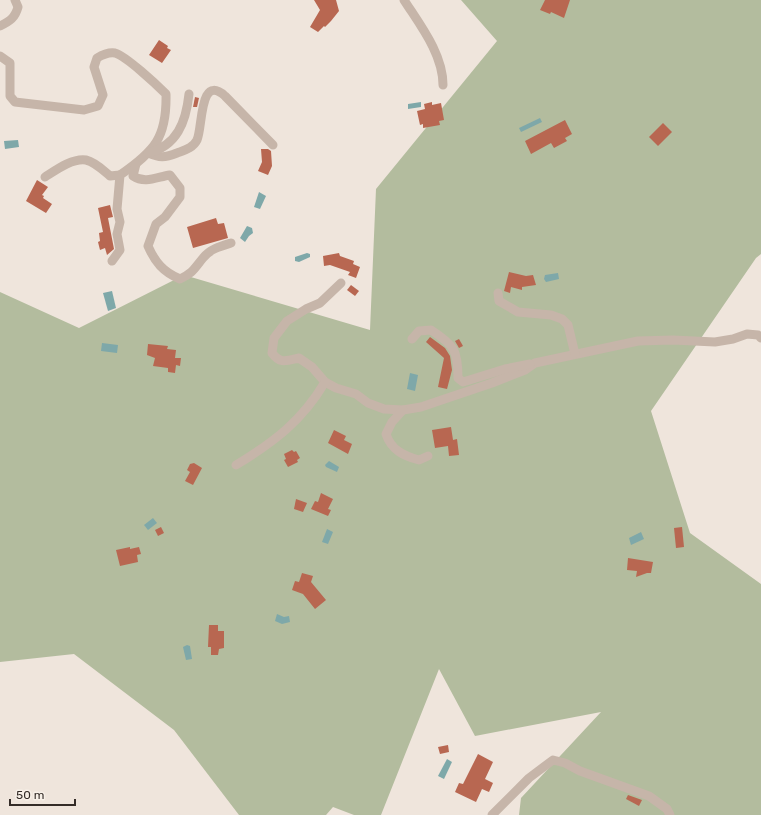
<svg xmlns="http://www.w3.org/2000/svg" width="761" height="815" viewBox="0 0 761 815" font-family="Rubik,sans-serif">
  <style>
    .green { fill: #b3bc9e }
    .water { fill: #7ea8a9 }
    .building { fill: #b86751 }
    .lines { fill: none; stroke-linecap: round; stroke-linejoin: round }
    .minor { stroke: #c6b5a9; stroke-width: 9 }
  </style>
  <rect width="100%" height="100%" fill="#efe5dc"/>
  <!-- green -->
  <polygon class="green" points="461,0 761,0 761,254 756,258 651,411 690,533 761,584 761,815 519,815 521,798 601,712 475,736 439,669 381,815 354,815 333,807 326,815 239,815 174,730 74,654 0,662 0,292 79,328 184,275 370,330 376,189 497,41"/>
  <!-- water -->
  <g class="water">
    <polygon points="421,102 421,107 408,109 408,104"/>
    <polygon points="540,118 542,122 521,132 519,128"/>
    <polygon points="18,140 19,147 5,149 4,141"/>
    <polygon points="259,192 266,196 260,209 254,207"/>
    <polygon points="247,226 252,228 253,233 249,236 245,242 240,238"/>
    <polygon points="307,253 310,254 310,257 299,262 295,261 295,257"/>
    <polygon points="558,273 559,279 546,282 544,279 545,275"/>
    <polygon points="112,291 116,308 108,311 103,293"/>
    <polygon points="102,343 118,345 117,353 101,351"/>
    <polygon points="410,373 418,375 415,391 407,389"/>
    <polygon points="329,461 339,467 337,472 326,467 325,465"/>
    <polygon points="153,518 157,523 148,530 144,525"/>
    <polygon points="327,529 333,532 328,544 322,542"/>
    <polygon points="641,532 644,539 631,545 629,538"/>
    <polygon points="277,614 284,617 289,616 290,622 282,624 275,621"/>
    <polygon points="187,645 190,646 192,659 186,660 183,647"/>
    <polygon points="447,759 452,762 444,779 438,776"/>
  </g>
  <!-- building -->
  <g class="building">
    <polygon points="314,0 336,0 339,11 331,21 325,27 324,26 318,32 310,27 320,10"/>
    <polygon points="545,0 570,0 564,18 551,12 550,14 540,10"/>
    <polygon points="159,40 168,46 167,48 171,50 162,63 149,55"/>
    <polygon points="195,97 199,98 197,107 193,107"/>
    <polygon points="432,102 432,105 441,103 444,120 439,121 440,125 423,128 423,124 420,125 417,111 425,109 424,104"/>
    <polygon points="565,120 572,134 565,138 567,141 554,148 551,143 531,154 525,141"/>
    <polygon points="663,123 672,132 658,146 649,137"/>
    <polygon points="261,149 268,149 271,151 272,166 268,175 258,171 262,162"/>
    <polygon points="37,180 48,187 42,195 44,196 43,198 52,204 46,213 26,201"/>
    <polygon points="110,205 113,217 108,218 114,249 107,255 105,248 100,250 98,242 100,241 99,233 103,232 98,208"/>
    <polygon points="216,218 218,224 224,223 228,238 193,248 187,227"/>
    <polygon points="339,253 340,256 354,261 353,264 360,267 356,278 348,275 350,272 330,265 324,266 323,256"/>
    <polygon points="509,272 526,276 533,275 536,285 522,287 522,290 511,287 510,293 504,291"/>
    <polygon points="351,285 359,291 355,296 347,290"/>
    <polygon points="430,337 445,348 450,356 452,370 447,389 438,387 444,358 426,342"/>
    <polygon points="459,339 463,346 459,348 455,341"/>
    <polygon points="148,344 168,346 167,349 176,350 175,358 181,358 180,366 176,365 175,373 168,372 168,368 153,366 155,358 147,355"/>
    <polygon points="451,427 453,440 457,439 459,455 449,456 448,446 435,448 432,430"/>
    <polygon points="334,430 346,436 344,440 352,444 348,454 328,443"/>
    <polygon points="292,450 294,452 296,451 300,458 297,460 298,462 288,467 284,460 286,459 284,454"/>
    <polygon points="194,463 202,468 193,485 185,481 190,472 187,470 190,464"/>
    <polygon points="321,493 333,499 328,509 331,510 328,516 311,509 315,501 318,502"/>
    <polygon points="296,499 307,503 303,512 294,509"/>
    <polygon points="161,527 164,533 158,536 155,530"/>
    <polygon points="682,527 684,547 676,548 674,528"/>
    <polygon points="130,547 130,549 139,547 141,554 137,555 138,562 120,566 116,550"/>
    <polygon points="628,558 653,562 651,573 647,573 636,577 637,571 627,570"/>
    <polygon points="302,573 313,576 311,582 326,600 315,609 303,594 292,590 295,581 299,582"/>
    <polygon points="209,625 218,625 218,631 224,631 224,648 219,649 218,655 211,655 211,647 208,647"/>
    <polygon points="448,745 449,752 440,754 438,747"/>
    <polygon points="478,754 493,762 485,779 493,783 489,792 482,789 476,802 455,792 459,783 463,784"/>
    <polygon points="628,795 642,800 639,806 626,799"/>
  </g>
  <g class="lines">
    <!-- minor -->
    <g class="minor">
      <path d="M404,0c16,25 39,54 39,85"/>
      <path d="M0,26c10,-5 15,-8 18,-19l-3,-7"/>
      <path d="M0,56l10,7v33l5,6 69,8 14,-4 5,-11 -9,-28 3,-9c5,-3 11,-6 18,-5 11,3 42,32 51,41 1,43 -11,57 -46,81l-3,34 3,13 -3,12 3,16 -8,11"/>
      <path d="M148,153c11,5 17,5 29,0 8,-3 16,-5 20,-13 6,-13 2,-67 28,-44l48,49"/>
      <path d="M148,153c29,-7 38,-31 41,-59"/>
      <path d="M136,164l-3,12c12,8 24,1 37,-1l10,13v9l-15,20 -9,7 -8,22c7,16 15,26 32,33 13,-6 14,-10 23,-21 7,-9 18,-12 28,-15"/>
      <path d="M45,177c11,-7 27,-19 41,-17 9,2 17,10 24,16l10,-1"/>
      <path d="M341,283l-21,20 -14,6 -19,12 -13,17 -2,15c8,11 14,8 27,5l13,9 13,15 11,6 20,6 12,9 16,6 19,1 18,-3 71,-24 33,-13 10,-7 103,-22 35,-1 42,2 18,-3 14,-5 11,1 3,3"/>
      <polyline points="498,293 499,301 518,312 551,315 562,319 568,325 575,354"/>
      <path d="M412,339l7,-8 12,-1c23,15 27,20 27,48l5,4 42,-13 25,-5"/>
      <path d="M403,410l-11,12 -6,12c5,16 18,22 33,26l9,-4"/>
      <path d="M236,465c38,-23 66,-44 89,-83"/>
      <polyline points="492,815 529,778 553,760 565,763 580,771 649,796 667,809 670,815"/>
    </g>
  </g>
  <!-- scale -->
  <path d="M10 799v6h65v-6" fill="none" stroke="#342c28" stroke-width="2"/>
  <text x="16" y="799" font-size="12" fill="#342c28" stroke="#f7f0e8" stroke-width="3" paint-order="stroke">50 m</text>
</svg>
